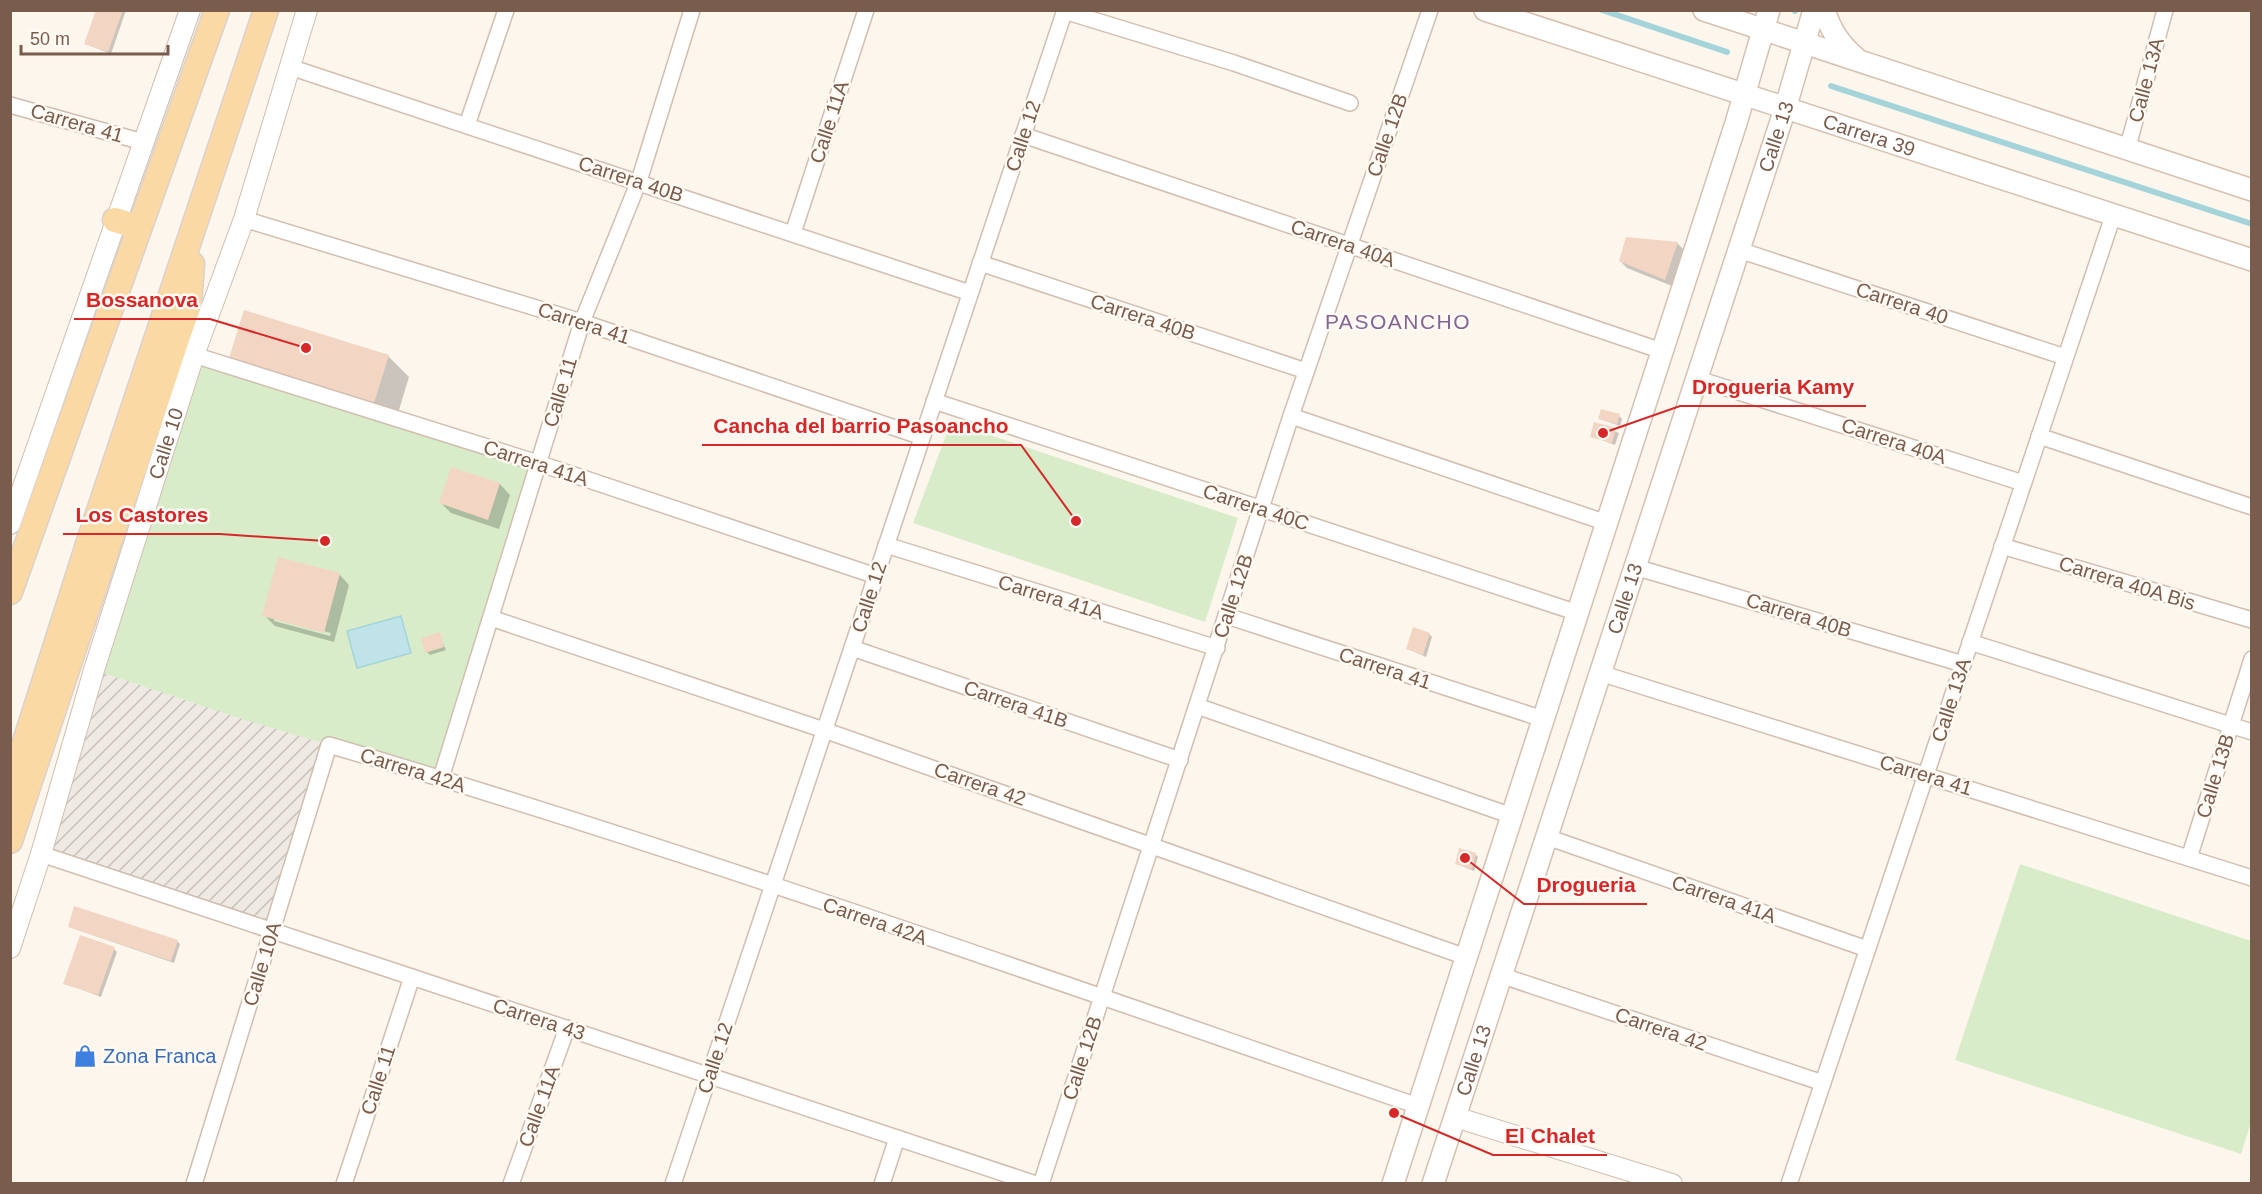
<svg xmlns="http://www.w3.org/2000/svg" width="2262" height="1194" viewBox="0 0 2262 1194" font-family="Arial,sans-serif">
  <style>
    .industrial { fill: url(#industrial-furrows) }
    .pitch { fill: #d8ecc9 }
    .water { fill: #bfe3e8; stroke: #a5d3da; stroke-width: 1.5 }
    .shadow { fill: #0003; fill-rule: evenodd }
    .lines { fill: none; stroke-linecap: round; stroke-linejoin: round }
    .stream { stroke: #a5d3da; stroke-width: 6 }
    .building { fill: #f3d5c3 }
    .minor-casing { stroke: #d1beb0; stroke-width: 18 }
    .tertiary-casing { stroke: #d1beb0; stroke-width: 22 }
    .secondary-casing { stroke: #d6c0b0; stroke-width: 24 }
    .primary-casing { stroke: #dad1cd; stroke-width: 27 }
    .minor { stroke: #fff; stroke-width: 15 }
    .tertiary { stroke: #fff; stroke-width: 20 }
    .secondary { stroke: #fff; stroke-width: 21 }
    .primary { stroke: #fbd9a5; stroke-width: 24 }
    .labels { text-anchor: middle; stroke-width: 5; stroke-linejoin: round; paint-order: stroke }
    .street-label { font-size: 20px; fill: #7a5c4d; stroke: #fffaf3 }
    .shop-label { font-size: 20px; fill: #366cbe; stroke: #fffaf3; text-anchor: start }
    .neighbourhood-label { font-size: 21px; letter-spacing: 1.5px; fill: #846695; stroke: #fffaf3 }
    .leader { fill: none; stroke: #d62828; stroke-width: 2 }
    .callout-dot { fill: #d62828; stroke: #fffaf3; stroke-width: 2 }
    .callout-label { font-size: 21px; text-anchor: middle; font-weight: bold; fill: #d62828; stroke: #fffaf3; stroke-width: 5; stroke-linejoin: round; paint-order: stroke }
  </style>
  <defs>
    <pattern id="industrial-furrows" width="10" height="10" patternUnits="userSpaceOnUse" patternTransform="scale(1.5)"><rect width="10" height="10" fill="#efe9e4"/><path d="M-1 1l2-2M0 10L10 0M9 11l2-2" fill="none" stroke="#c7c0bb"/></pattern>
  </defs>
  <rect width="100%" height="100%" fill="#fdf6ec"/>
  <!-- industrial -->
  <polygon class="industrial" points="94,670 329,745 272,931 41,854"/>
  <!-- pitch -->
  <g class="pitch">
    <polygon points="194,355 538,463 441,778 242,719 94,670"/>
    <polygon points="951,422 1238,518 1205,622 913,523"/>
    <polygon points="2020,864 2251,941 2252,1119 2241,1154 1955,1060"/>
  </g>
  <!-- water -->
  <polygon class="water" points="401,616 411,653 357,668 347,631"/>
  <!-- shadow -->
  <g class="shadow">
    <polygon points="97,10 126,10 111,54 86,44"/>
    <polygon points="1677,243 1684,250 1672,286 1627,268 1620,261"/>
    <polygon points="388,356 409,377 395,423 252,379 231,358"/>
    <polygon points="1619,416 1622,419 1620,426 1600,419"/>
    <polygon points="1595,424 1619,433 1615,445 1591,436"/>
    <polygon points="452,468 500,484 510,495 499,529 451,513 441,503"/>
    <path d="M339,574l10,11 -15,57 -59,-16 -11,-11zM274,618l57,15 -1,3 -56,-15z"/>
    <polygon points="439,634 446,650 430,655 427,652"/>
    <polygon points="1429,634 1432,637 1426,657 1408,649"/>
    <polygon points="1475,854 1478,857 1474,871 1457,864"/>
    <polygon points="69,927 177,941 180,944 174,963"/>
    <polygon points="114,949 117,952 101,997 65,983"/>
  </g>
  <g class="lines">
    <!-- stream -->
    <g class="stream">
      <polyline points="1602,10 1727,52"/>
      <polyline points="1795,11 1795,10"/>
      <polyline points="1831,86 2252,224"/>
    </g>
  </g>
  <!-- building -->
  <g class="building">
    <polygon points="96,10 123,10 108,52 84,44"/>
    <polygon points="1626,237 1678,242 1665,280 1619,261"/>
    <polygon points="244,310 389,355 374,403 229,358"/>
    <polygon points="1601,409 1620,414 1617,424 1598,419"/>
    <polygon points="1594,422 1616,428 1612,443 1590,437"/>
    <polygon points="451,467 500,483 488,520 439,503"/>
    <polygon points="278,557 340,573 324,633 262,616"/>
    <polygon points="1413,627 1430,633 1423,655 1406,649"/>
    <polygon points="440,632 444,647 425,653 421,638"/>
    <polygon points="1459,848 1476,853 1472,869 1455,864"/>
    <polygon points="74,906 178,940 171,961 68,927"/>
    <polygon points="80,935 115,947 98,995 63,984"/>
  </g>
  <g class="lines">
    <!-- minor casing -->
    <g class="minor-casing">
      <g id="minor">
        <polyline points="1064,11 1234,63 1350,103"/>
        <polyline points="290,67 970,293"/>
        <polyline points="10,105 143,142"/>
        <polyline points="467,125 506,10"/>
        <polyline points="1023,135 1662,351"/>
        <polyline points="2127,150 2165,10"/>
        <polyline points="244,219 582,322 922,437"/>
        <polyline points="793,233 866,10"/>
        <polyline points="1739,250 2065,357"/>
        <polyline points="980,263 1306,371"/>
        <polyline points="194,355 538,463 876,576"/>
        <polyline points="1695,378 2023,483"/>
        <polyline points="934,401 1578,613"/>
        <polyline points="1291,416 1607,523"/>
        <polyline points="2039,436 2252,507"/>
        <polyline points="886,545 1217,648"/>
        <polyline points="2002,546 2252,620"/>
        <polyline points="1635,567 1963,664"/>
        <polyline points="1227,616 1543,719"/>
        <polyline points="491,618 824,730 1466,957"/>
        <polyline points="1970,642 2252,732"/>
        <polyline points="852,648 1180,760"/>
        <polyline points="1600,673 2252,878"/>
        <polyline points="1197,706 1512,816"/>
        <polyline points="441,778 582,322 639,181 692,10"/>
        <polyline points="1547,837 1867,949"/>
        <polyline points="41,854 1036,1184"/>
        <polyline points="2189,858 2252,659"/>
        <polyline points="1500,975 1823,1083"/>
        <path d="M194,1184l135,-439c367,108 728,237 1089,361"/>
        <polyline points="344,1184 412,977"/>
        <polyline points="511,1184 567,1028"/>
        <polyline points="673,1184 1065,10"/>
        <polyline points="882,1184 897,1138"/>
        <polyline points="1041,1184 1291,416 1430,10"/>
        <polyline points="1789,1184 2113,216"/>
      </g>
    </g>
    <!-- tertiary casing -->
    <g class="tertiary-casing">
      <g id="tertiary">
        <polyline points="10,524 190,10"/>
        <path id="s1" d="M10,948l31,-94 53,-184 100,-315 50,-136 63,-209"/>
        <polyline points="1455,1117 1672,1184"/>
      </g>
    </g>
    <!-- secondary casing -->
    <g class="secondary-casing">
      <g id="secondary">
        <path id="s2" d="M1485,10l767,250"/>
        <polyline points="1704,10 2252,190"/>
        <path d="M1824,10c7,21 16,35 33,49"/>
        <polyline points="1393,1184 1736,123 1769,10"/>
        <path id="s3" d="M1433,1184l352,-1075 29,-99"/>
      </g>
    </g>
    <!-- primary casing -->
    <g class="primary-casing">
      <g id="primary">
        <polyline points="115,220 138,227"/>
        <polyline points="10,592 217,10"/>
        <polyline points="10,789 91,535 266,10"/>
        <polyline points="10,841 189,303 192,264"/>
      </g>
    </g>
    <!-- minor -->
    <use href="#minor" class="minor"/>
    <!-- tertiary -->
    <use href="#tertiary" class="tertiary"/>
    <!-- secondary -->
    <use href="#secondary" class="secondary"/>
    <!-- primary -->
    <use href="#primary" class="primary"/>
  </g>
  <!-- icons -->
  <defs>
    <g id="shop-bare" transform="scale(1.8)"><path d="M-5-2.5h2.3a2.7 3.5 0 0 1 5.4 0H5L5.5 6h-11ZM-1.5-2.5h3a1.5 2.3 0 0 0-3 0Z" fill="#3f7fe0" stroke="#fffaf3" stroke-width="2.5" paint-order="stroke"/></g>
  </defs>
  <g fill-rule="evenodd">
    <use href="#shop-bare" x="85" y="1056"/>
  </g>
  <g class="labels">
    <!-- street labels -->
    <g class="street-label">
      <text transform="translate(2146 80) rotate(-75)" y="7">Calle 13A</text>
      <text transform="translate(829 122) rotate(-72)" y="7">Calle 11A</text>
      <text transform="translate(77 123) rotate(16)" y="7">Carrera 41</text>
      <text transform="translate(1387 135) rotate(-71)" y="7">Calle 12B</text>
      <text dy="7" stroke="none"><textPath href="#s3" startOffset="1102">Calle 13</textPath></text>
      <text transform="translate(1023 136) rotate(-72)" y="7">Calle 12</text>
      <text dy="7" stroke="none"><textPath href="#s2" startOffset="404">Carrera 39</textPath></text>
      <text transform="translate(631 179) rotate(18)" y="7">Carrera 40B</text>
      <text transform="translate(1343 243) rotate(19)" y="7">Carrera 40A</text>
      <text transform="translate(1902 303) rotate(18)" y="7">Carrera 40</text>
      <text transform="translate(1143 317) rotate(18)" y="7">Carrera 40B</text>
      <text transform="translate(584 323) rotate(18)" y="7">Carrera 41</text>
      <text transform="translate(560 392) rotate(-73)" y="7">Calle 11</text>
      <text transform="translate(1894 441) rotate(18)" y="7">Carrera 40A</text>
      <text dy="7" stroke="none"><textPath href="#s1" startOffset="528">Calle 10</textPath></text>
      <text transform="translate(536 463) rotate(18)" y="7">Carrera 41A</text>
      <text transform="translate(1256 507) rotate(18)" y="7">Carrera 40C</text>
      <text transform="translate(2127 583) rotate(17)" y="7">Carrera 40A Bis</text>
      <text transform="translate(1233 596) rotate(-72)" y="7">Calle 12B</text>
      <text transform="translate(869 597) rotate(-72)" y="7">Calle 12</text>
      <text transform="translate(1051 597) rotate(17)" y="7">Carrera 41A</text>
      <text dy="7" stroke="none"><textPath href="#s3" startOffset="616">Calle 13</textPath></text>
      <text transform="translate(1799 615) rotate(17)" y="7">Carrera 40B</text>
      <text transform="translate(1385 668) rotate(18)" y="7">Carrera 41</text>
      <text transform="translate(1951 700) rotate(-72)" y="7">Calle 13A</text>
      <text transform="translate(1016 704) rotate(19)" y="7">Carrera 41B</text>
      <text transform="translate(413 770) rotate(17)" y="7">Carrera 42A</text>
      <text transform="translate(1926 775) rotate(17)" y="7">Carrera 41</text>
      <text transform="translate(2215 776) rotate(-73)" y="7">Calle 13B</text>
      <text transform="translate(980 784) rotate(19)" y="7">Carrera 42</text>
      <text transform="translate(1724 899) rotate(19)" y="7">Carrera 41A</text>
      <text transform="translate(875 921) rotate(19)" y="7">Carrera 42A</text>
      <text transform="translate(262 964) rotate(-73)" y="7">Calle 10A</text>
      <text transform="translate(539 1019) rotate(18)" y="7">Carrera 43</text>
      <text transform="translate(1661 1029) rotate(19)" y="7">Carrera 42</text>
      <text transform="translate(715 1058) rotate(-72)" y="7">Calle 12</text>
      <text transform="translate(1082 1058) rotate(-72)" y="7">Calle 12B</text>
      <text dy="7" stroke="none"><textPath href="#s3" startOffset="130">Calle 13</textPath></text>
      <text transform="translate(378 1080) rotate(-72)" y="7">Calle 11</text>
      <text transform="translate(539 1106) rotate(-70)" y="7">Calle 11A</text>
    </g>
    <!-- shop labels -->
    <g class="shop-label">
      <text x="103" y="1063">Zona Franca</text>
    </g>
    <!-- neighbourhood labels -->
    <g class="neighbourhood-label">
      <text x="1398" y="329">PASOANCHO</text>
    </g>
  </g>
  <!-- callouts -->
  <path class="leader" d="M306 348L210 319H74M1603 433L1680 406H1866M1076 521L1021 445H702M325 541L220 534H63M1465 858L1524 904H1647M1394 1113L1493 1155H1607"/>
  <g class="callout-dot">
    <circle cx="306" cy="348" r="6"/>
    <circle cx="1603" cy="433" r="6"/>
    <circle cx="1076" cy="521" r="6"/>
    <circle cx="325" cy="541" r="6"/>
    <circle cx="1465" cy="858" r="6"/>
    <circle cx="1394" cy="1113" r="6"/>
  </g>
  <g class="callout-label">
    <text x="142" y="307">Bossanova</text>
    <text x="1773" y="394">Drogueria Kamy</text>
    <text x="861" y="433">Cancha del barrio Pasoancho</text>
    <text x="142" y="522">Los Castores</text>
    <text x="1586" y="892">Drogueria</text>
    <text x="1550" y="1143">El Chalet</text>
  </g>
  <!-- border -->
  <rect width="2262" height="1194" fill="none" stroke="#7a5c4d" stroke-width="24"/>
  <!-- scale -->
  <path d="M21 45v9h147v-9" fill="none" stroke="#7a5c4d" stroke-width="3"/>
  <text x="30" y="45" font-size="18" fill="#7a5c4d" stroke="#fffaf3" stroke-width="4.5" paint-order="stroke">50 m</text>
</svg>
